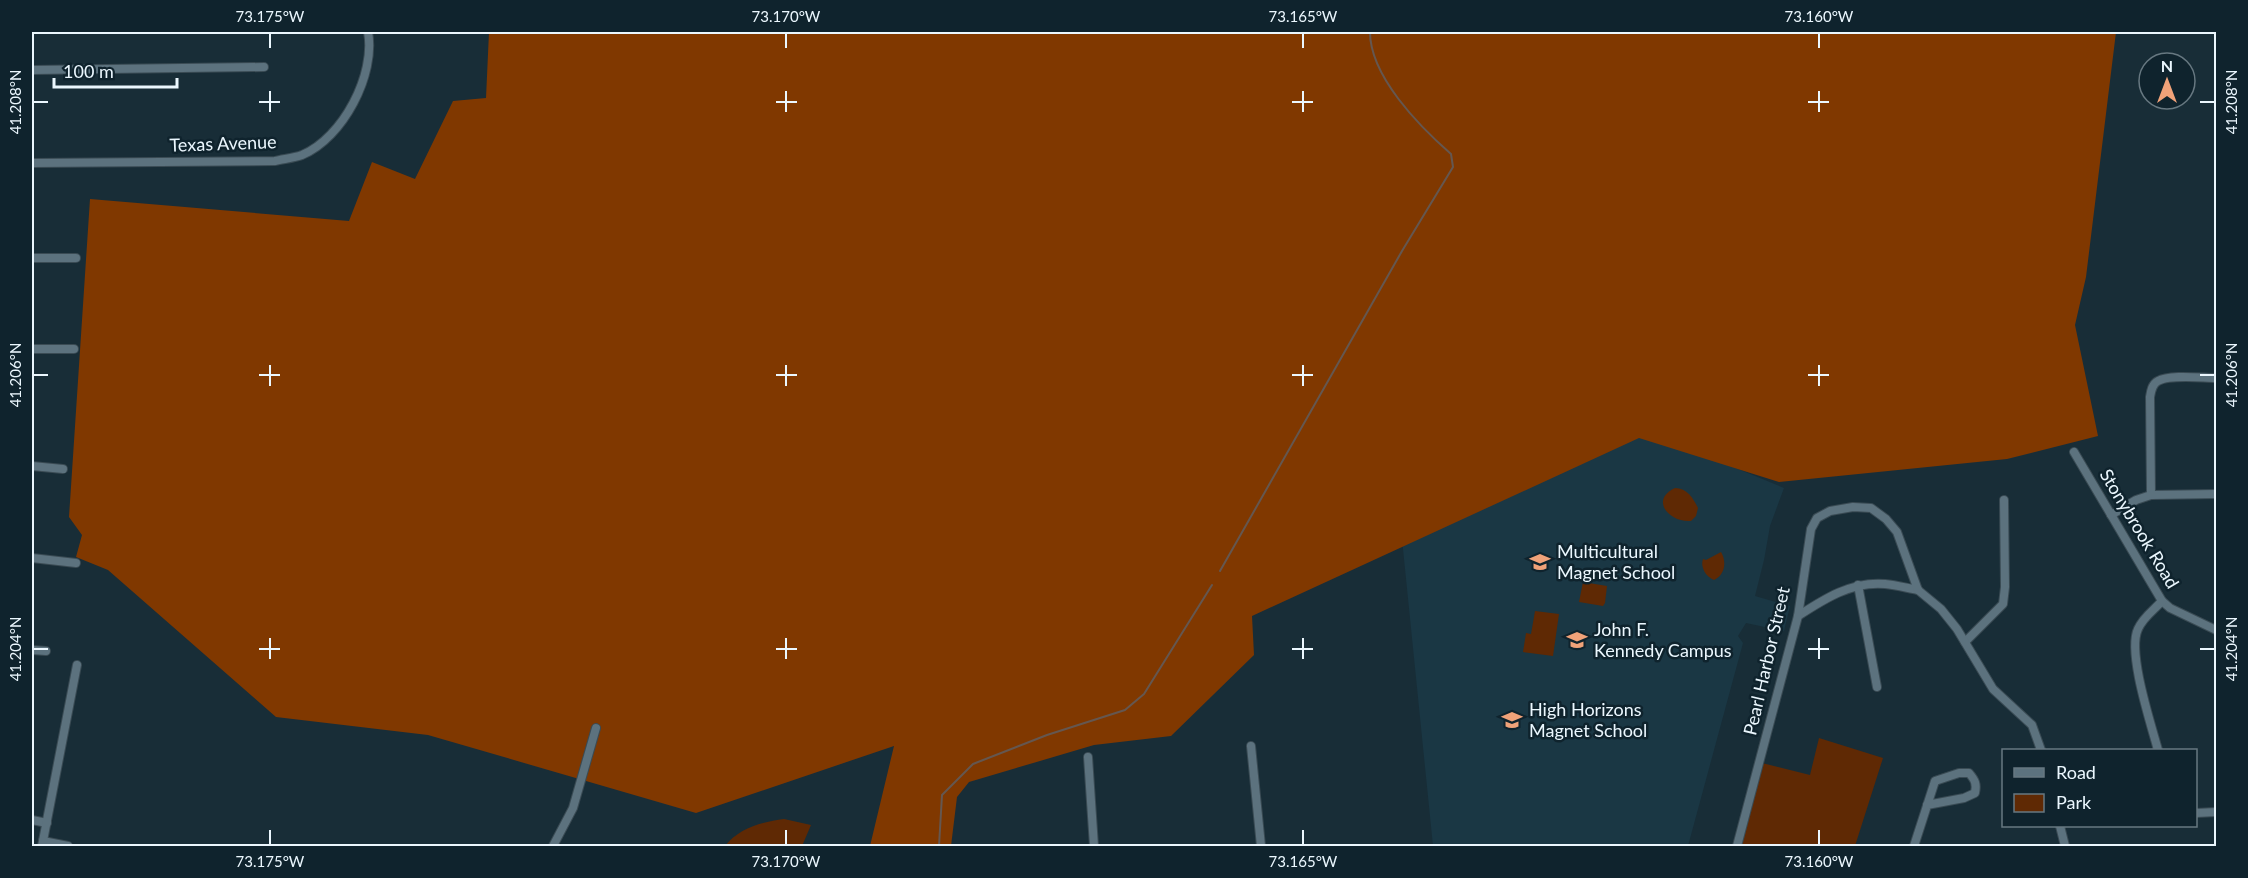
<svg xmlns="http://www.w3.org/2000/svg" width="2248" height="878" viewBox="0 0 2248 878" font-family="Lato,sans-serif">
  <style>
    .built { fill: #1a3744 }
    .green { fill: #5f2904 }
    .forest { fill: #803800 }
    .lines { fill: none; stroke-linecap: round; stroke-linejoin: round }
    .stream { stroke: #645750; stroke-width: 2 }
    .minor-casing { stroke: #3a4b54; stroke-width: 10 }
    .minor { stroke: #5c727e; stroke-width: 8 }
    .ticks { fill: none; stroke: #ebf7fe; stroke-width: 2 }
    .labels { text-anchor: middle; stroke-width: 5; stroke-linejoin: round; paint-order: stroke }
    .street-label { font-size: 18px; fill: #ebf7fe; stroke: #0f232d }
    .poi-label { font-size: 18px; fill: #ebf7fe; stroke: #0f232d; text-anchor: start }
    .neatline { fill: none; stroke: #ebf7fe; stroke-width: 2 }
    .ticks-label { font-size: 15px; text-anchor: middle; fill: #ebf7fe }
  </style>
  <rect width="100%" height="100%" fill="#182d37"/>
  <!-- built -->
  <polygon class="built" points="1643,430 1784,488 1770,526 1764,560 1755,596 1790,606 1784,631 1746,623 1738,636 1743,643 1688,846 1433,846 1402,539"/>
  <!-- green -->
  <g class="green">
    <path d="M1675,488c12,0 18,10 23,20l-2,8 -5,5c-21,2 -42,-21 -16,-33z"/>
    <path d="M1721,552c6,10 4,23 -7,28 -8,-3 -14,-13 -11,-21l3,1z"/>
    <polygon points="1583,582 1607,586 1605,603 1603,606 1579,602"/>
    <polygon points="1535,611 1559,614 1553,656 1523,652 1526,633 1531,634"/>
    <polygon points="1819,738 1883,758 1855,846 1741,846 1762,763 1810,775"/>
    <path d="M784,819l27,6 -9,21h-77c14,-18 37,-24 59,-27z"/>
  </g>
  <!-- forest -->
  <polygon class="forest" points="489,32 2116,32 2086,277 2075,325 2098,436 2007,459 1779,482 1639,438 1252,616 1254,655 1171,736 1094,745 969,782 957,797 951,846 870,846 894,746 696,813 428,735 276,717 108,570 76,557 82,535 69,517 90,199 349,221 372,162 415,179 453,101 486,98"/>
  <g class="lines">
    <!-- stream -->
    <g class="stream">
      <path d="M1220,571l182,-320 51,-84 -2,-13c-32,-28 -81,-78 -81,-122"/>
      <polyline points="939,846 942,795 973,764 1047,735 1125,710 1144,694 1212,585"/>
    </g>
    <!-- minor casing -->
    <g class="minor-casing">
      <g id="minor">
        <polyline points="32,70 264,67"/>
        <path d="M32,163l243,-2c8,-2 19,-3 27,-6 41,-17 74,-81 66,-123"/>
        <polyline points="32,258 76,258"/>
        <polyline points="32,349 74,349"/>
        <polyline points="2074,452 2162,601 2170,608 2216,630"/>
        <polyline points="32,466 63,469"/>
        <path d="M2151,495l-1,-98c1,-6 2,-13 8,-16 12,-7 44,-3 58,-3"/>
        <polyline points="2111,515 2136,500 2151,495 2216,494"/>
        <polyline points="32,558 76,563"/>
        <polyline points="1858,585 1877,687"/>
        <path d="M1798,616c26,-17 54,-35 87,-32 11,1 22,4 33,6"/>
        <polyline points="1965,642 2003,604 2005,587 2004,500"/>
        <polyline points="32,650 46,651"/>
        <polyline points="1251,746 1261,846"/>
        <path d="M2158,750c-7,-26 -31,-98 -20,-121 5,-12 16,-19 24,-28"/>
        <polyline points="1088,757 1094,846"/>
        <polyline points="2196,813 2216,812"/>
        <polyline points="32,820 47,823"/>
        <polyline points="2060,826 2065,846"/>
        <polyline points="43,841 68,846"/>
        <polyline points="42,846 77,665"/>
        <polyline points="553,846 573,808 596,728"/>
        <polyline points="1737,846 1798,616 1811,529 1817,518 1830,511 1853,507 1871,508 1886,519 1897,532 1918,590 1941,609 1957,629 1993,689 2032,725 2041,750"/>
        <path d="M1914,846l21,-65 24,-8h10c6,7 8,11 6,20l-11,5 -37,7"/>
      </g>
    </g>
    <!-- minor -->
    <use href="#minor" class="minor"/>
  </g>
  <!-- ticks -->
  <path class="ticks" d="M270,33v15M786,33v15M1303,33v15M1819,33v15M270,91v21M786,91v21M1303,91v21M1819,91v21M33,102h15M259,102h21M776,102h21M1292,102h21M1808,102h21M2200,102h15M270,365v21M786,365v21M1303,365v21M1819,365v21M33,375h15M259,375h21M776,375h21M1292,375h21M1808,375h21M2200,375h15M270,638v21M786,638v21M1303,638v21M1819,638v21M33,649h15M259,649h21M776,649h21M1292,649h21M1808,649h21M2200,649h15M270,830v15M786,830v15M1303,830v15M1819,830v15"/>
  <!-- icons -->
  <defs>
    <g id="school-bare" transform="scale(1.62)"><path d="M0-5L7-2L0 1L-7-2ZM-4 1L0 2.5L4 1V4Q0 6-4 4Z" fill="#f0a279" stroke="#0f232d" stroke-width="2.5" paint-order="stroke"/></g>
  </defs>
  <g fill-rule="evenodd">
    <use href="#school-bare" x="1540" y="562"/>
    <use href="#school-bare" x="1577" y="640"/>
    <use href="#school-bare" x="1512" y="720"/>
  </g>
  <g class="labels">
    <!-- street labels -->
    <g class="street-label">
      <text transform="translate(223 144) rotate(-2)" y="6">Texas Avenue</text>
      <text transform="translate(2139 529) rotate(59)" y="6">Stonybrook Road</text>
      <text transform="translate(1767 661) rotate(-77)" y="6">Pearl Harbor Street</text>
    </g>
    <!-- poi labels -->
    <g class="poi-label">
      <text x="1557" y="558">Multicultural<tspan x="1557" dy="21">Magnet School</tspan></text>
      <text x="1594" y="636">John F.<tspan x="1594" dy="21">Kennedy Campus</tspan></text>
      <text x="1529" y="716">High Horizons<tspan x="1529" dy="21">Magnet School</tspan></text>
    </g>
  </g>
  <!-- border -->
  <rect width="2248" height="878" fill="none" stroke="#0f232d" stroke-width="66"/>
  <!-- legend -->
  <rect x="2002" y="749" width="195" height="78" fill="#0f232d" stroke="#677881" stroke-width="1.5"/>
  <rect x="2014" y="768" width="30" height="9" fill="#5c727e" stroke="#677881" stroke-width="1.5"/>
  <text x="2056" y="779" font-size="18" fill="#ebf7fe">Road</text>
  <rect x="2014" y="794" width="30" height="18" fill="#5f2904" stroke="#677881" stroke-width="1.5"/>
  <text x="2056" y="809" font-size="18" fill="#ebf7fe">Park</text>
  <!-- north arrow -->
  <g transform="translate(2167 81)"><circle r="28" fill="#0f232d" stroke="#677881" stroke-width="1.5"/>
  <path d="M0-4.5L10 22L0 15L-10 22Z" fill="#f0a279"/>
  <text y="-9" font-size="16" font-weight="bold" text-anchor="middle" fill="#ebf7fe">N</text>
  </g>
  <!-- scale -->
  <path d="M54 78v9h123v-9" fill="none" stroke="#ebf7fe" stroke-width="3"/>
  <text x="63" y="78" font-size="18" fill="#ebf7fe" stroke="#0f232d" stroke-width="4.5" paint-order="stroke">100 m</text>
  <rect x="33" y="33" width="2182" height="812" class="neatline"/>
  <g class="ticks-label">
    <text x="270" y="22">73.175°W</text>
    <text x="786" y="22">73.170°W</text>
    <text x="1303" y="22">73.165°W</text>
    <text x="1819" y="22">73.160°W</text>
    <text transform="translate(16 102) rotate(-90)" y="5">41.208°N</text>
    <text transform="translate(2232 102) rotate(-90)" y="5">41.208°N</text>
    <text transform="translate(16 375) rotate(-90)" y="5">41.206°N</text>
    <text transform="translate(2232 375) rotate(-90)" y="5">41.206°N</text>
    <text transform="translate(16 649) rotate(-90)" y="5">41.204°N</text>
    <text transform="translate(2232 649) rotate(-90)" y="5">41.204°N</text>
    <text x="270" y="867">73.175°W</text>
    <text x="786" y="867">73.170°W</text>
    <text x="1303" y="867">73.165°W</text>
    <text x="1819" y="867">73.160°W</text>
  </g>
</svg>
